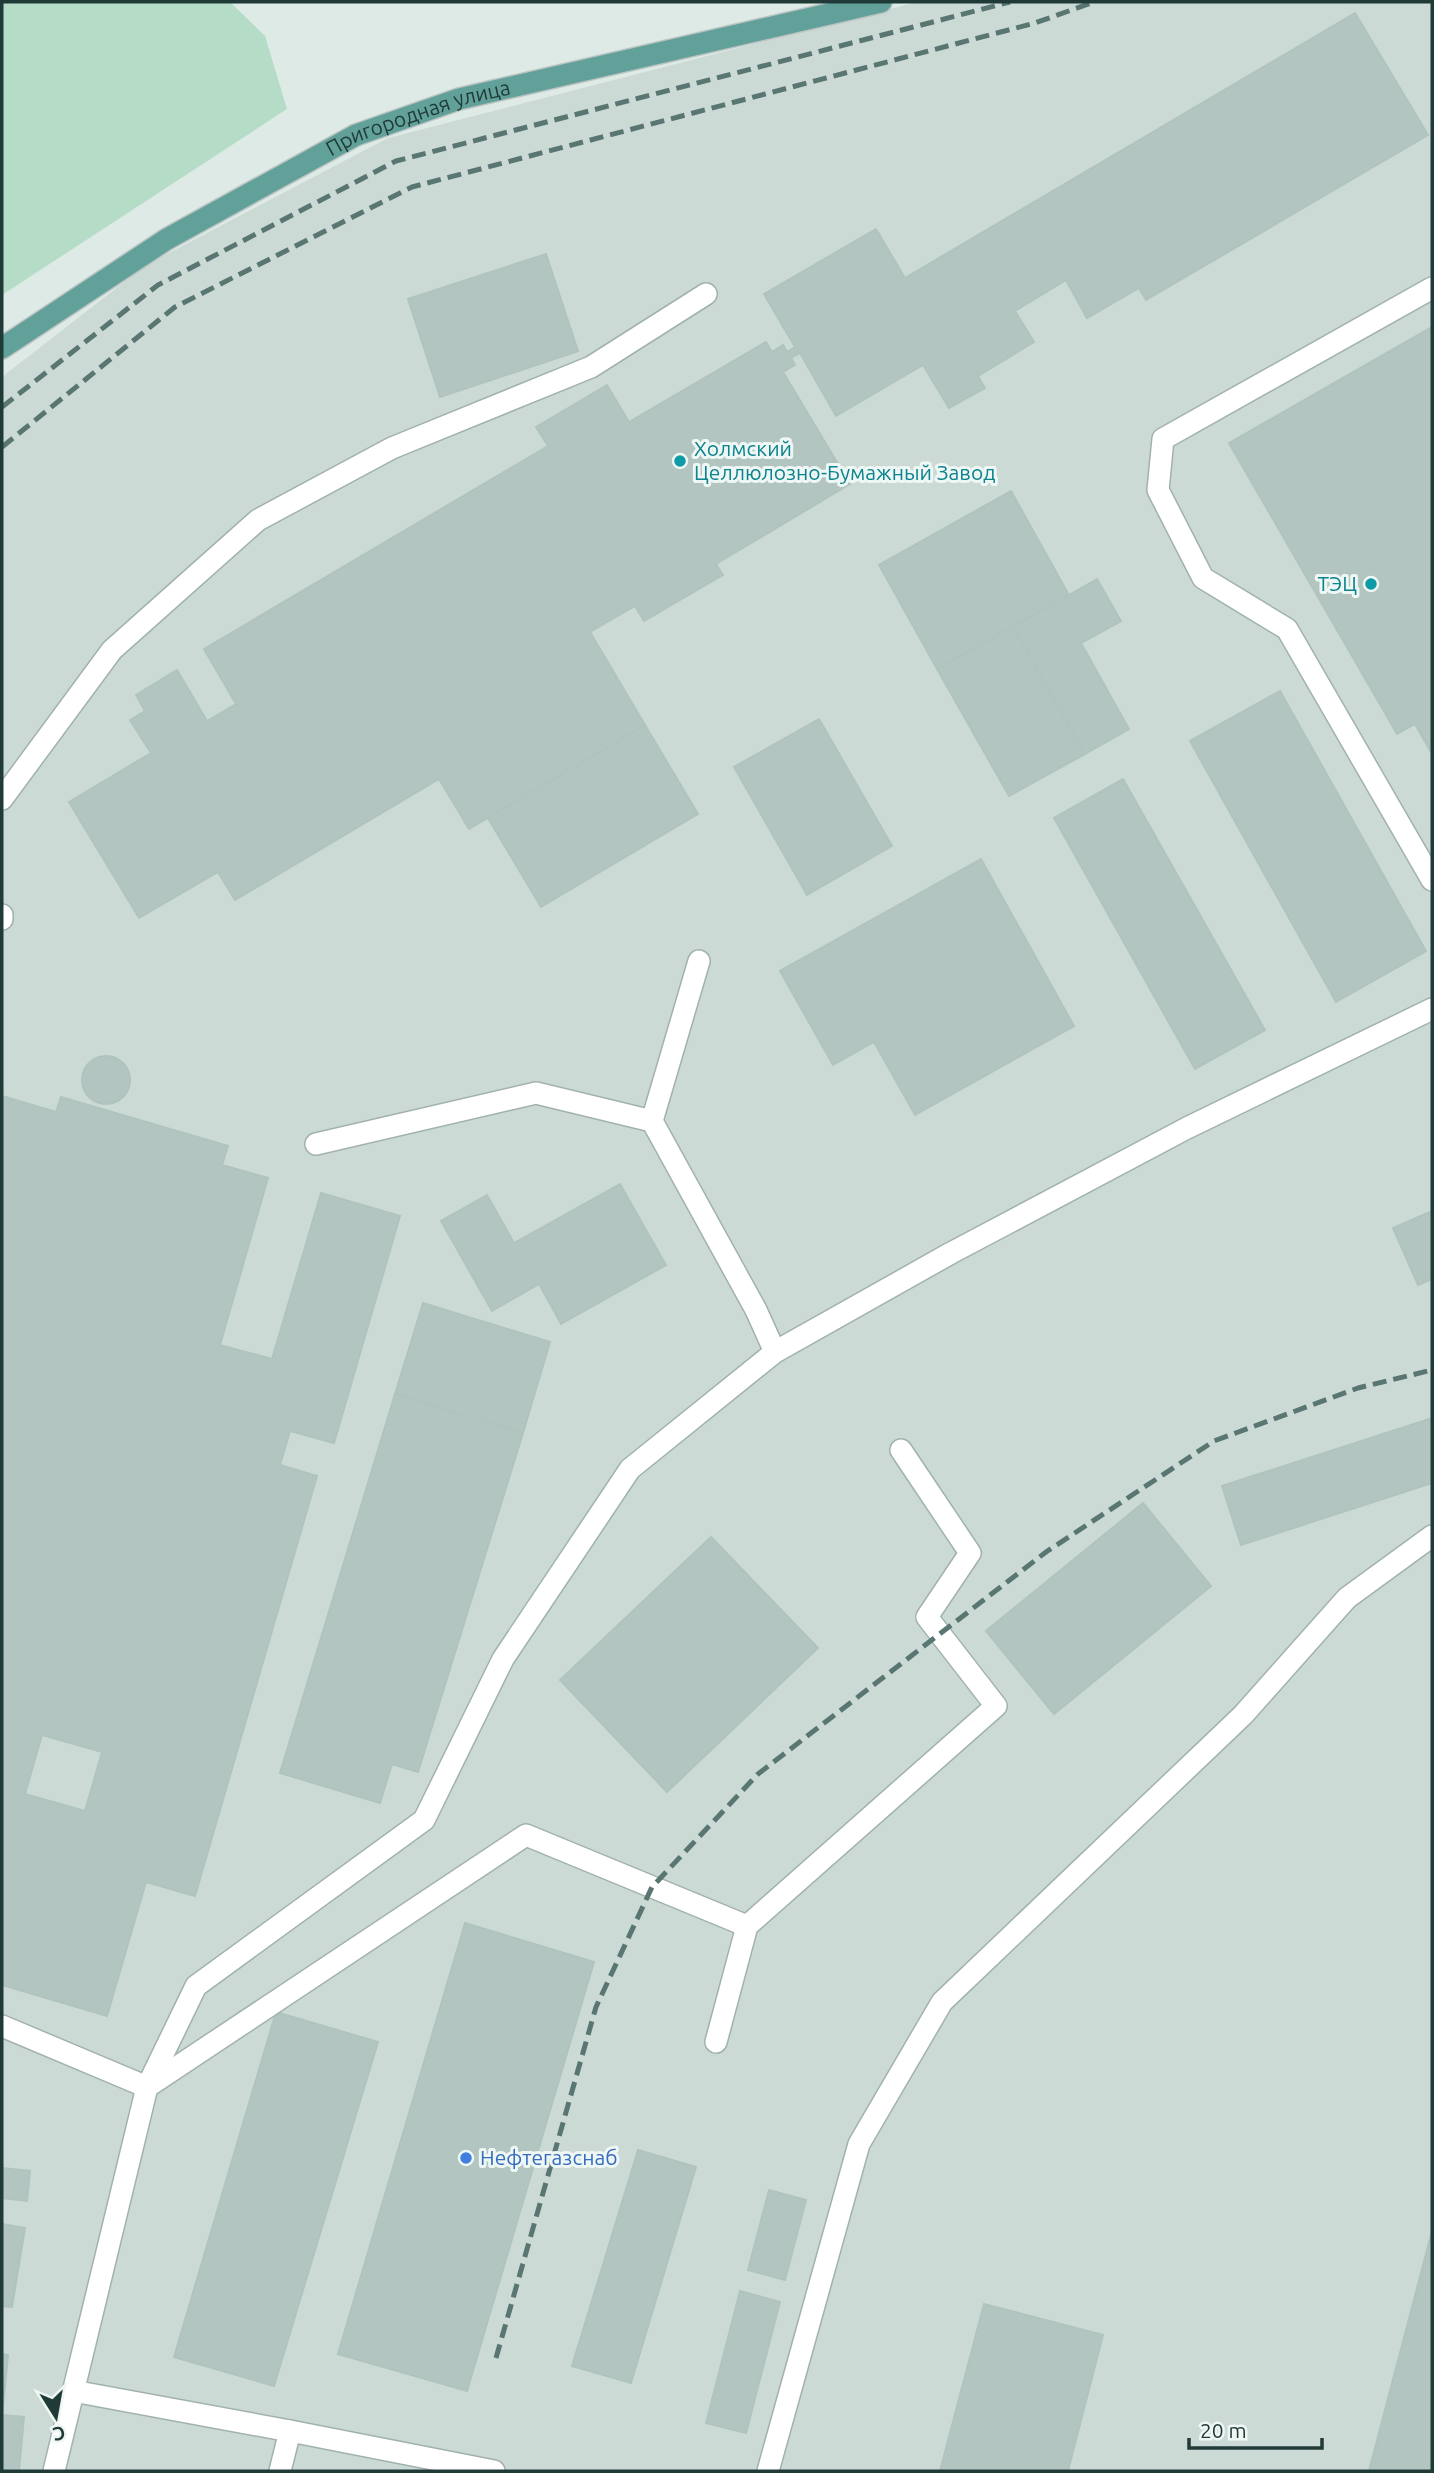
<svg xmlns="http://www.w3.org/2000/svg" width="1434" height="2473" viewBox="0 0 1434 2473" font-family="Ubuntu,sans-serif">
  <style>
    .built { fill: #ccdad5 }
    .green { fill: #b5dcc6 }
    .building { fill: #b3c5c0; stroke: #b0c4be; stroke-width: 2; fill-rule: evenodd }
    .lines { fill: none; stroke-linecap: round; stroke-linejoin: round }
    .minor-casing { stroke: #a1b2ae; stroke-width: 24 }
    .major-casing { stroke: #bcc4c3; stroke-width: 24 }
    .minor { stroke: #fff; stroke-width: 21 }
    .major { stroke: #61a19a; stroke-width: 21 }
    .rail { stroke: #597672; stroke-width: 5; stroke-dasharray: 14 7; stroke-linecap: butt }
    .culture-dot { fill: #0f9aa8; stroke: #eef7f4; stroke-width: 2.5 }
    .shop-dot { fill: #3f7fe0; stroke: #eef7f4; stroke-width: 2.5 }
    .labels { text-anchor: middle; stroke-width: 6; stroke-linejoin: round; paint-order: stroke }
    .street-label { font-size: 21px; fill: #1f3a37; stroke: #eef7f4 }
    .culture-label { font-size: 21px; fill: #0d838f; stroke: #eef7f4; text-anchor: start }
    .shop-label { font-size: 21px; fill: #366cbe; stroke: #eef7f4; text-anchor: start }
  </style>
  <rect width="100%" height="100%" fill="#deeae6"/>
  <!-- built -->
  <polygon class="built" points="917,2 1432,2 1432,2471 2,2471 2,377 146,265 388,138"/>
  <!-- green -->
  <polygon class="green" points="2,2 230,2 265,36 287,109 2,295"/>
  <!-- building -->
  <g class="building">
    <polygon points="1355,13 1428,135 1146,300 1139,288 1087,318 1066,280 1015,311 1034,342 978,376 985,388 949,408 923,365 836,416 800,353 791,358 795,365 783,372 850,484 716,564 723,575 644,621 635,606 590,632 645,725 469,829 439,779 235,900 218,872 139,918 69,802 151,753 130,720 145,711 136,695 177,670 207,721 236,704 204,649 548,446 536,427 607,385 629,422 766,342 772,352 783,345 787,352 795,347 764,294 876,229 905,278"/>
    <polygon points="546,254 578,351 440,397 408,299"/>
    <polygon points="1432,327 1432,754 1415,724 1397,734 1229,443"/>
    <polygon points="1011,491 1069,595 937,669 879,565"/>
    <polygon points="1097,579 1121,621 1081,643 1129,729 1085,754 1013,627"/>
    <polygon points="1013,627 1085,754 1009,796 937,669"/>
    <polygon points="1280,691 1426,951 1336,1002 1190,741"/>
    <polygon points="819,719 892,846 807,895 734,767"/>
    <polygon points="645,725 698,814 541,907 488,818"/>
    <polygon points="1123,779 1265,1030 1195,1069 1054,818"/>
    <polygon points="981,859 1074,1026 915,1115 874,1042 833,1065 780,971"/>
    <circle cx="106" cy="1080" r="24"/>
    <path d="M2,1096l54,16 5,-15 167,49 -6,19 46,13 -48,167 52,14 49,-166 79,23 -66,227 -44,-12 -10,34 37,11 -122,420 -49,-14 -39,134 -105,-31zM42,1735l60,17 -17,59 -60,-17z"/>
    <polygon points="620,1184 666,1265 561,1324 539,1284 492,1311 441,1221 487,1195 514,1243"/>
    <polygon points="1432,1211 1432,1279 1418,1285 1393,1228"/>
    <polygon points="423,1303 550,1342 523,1433 395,1394"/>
    <polygon points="395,1394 523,1433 418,1772 392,1764 380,1803 280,1773"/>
    <polygon points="1432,1418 1432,1483 1241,1545 1222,1486"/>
    <polygon points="1143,1503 1211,1586 1054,1714 986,1631"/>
    <polygon points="711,1537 818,1648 667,1792 560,1680"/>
    <polygon points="465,1923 594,1962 467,2391 338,2354"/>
    <polygon points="276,2012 378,2042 274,2386 174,2357"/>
    <polygon points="638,2150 696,2167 631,2383 572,2366"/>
    <polygon points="2,2168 30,2171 27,2201 2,2198"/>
    <polygon points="769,2190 806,2200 785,2280 748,2270"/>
    <polygon points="2,2224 25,2228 12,2307 2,2306"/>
    <polygon points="1432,2231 1432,2471 1369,2471"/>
    <polygon points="740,2291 780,2302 746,2433 706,2423"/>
    <polygon points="984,2304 1103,2335 1068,2471 940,2471"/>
    <polygon points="2,2354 8,2355 2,2415"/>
    <polygon points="2,2415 24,2417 19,2471 2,2471"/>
  </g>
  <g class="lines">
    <!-- minor casing -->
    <g class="minor-casing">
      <g id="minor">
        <polyline points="1432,288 1163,439 1158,490 1203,578 1287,629 1432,880"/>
        <polyline points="2,799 112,650 258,520 392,448 591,367 706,294"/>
        <polyline points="2,915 2,919"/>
        <polyline points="699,961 652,1121 756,1310 775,1352"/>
        <polyline points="316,1144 536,1093 652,1121"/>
        <polyline points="2,2026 147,2087 526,1835 747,1926"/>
        <polyline points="716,2042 747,1926 996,1706 927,1617 970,1553 901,1450"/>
        <polyline points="73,2391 290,2431"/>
        <polyline points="54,2471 147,2087 196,1986 424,1820 503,1659 630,1469 775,1352 951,1253 1187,1128 1432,1009"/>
        <polyline points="280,2471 290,2431 494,2471"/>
        <polyline points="768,2471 859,2144 942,2002 1243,1715 1347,1598 1432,1536"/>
      </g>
    </g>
    <!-- major casing -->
    <g class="major-casing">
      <g id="major">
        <path id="s1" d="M2,348l165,-109 189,-104 103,-36 422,-97"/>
      </g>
    </g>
    <!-- minor -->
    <use href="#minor" class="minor"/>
    <!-- major -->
    <use href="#major" class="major"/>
    <!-- rail -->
    <g class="rail">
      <polyline points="2,407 158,285 396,161 1010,2"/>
      <polyline points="2,447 175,307 412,187 1035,23 1094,2"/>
      <polyline points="496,2358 596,2007 652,1887 758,1774 1046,1552 1214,1441 1358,1388 1432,1370"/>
    </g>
  </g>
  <!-- markers -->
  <g class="culture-dot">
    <circle cx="680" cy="461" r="7"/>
    <circle cx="1371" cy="584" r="7"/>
  </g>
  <circle class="shop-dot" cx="466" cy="2158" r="7"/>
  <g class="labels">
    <!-- street labels -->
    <g class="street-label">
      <text dy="7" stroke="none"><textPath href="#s1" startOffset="478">Пригородная улица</textPath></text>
    </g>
    <!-- culture labels -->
    <g class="culture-label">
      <text x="694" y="456">Холмский<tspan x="694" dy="24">Целлюлозно-Бумажный Завод</tspan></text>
      <text x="1357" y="591" text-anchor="end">ТЭЦ</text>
    </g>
    <!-- shop labels -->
    <g class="shop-label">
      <text x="480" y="2165">Нефтегазснаб</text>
    </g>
  </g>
  <!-- border -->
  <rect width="1434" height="2473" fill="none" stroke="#1f3a37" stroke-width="7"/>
  <!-- north arrow -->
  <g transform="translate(56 2417) rotate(169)" stroke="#eef7f4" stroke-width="5" paint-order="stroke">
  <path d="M0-5L12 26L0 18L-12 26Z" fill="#1f3a37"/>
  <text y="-10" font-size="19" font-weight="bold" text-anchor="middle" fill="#1f3a37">С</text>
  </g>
  <!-- scale -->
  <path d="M1189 2438v10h133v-10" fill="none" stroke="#1f3a37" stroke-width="3.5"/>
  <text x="1200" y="2438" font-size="21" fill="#1f3a37" stroke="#eef7f4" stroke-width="5" paint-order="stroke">20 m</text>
</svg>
